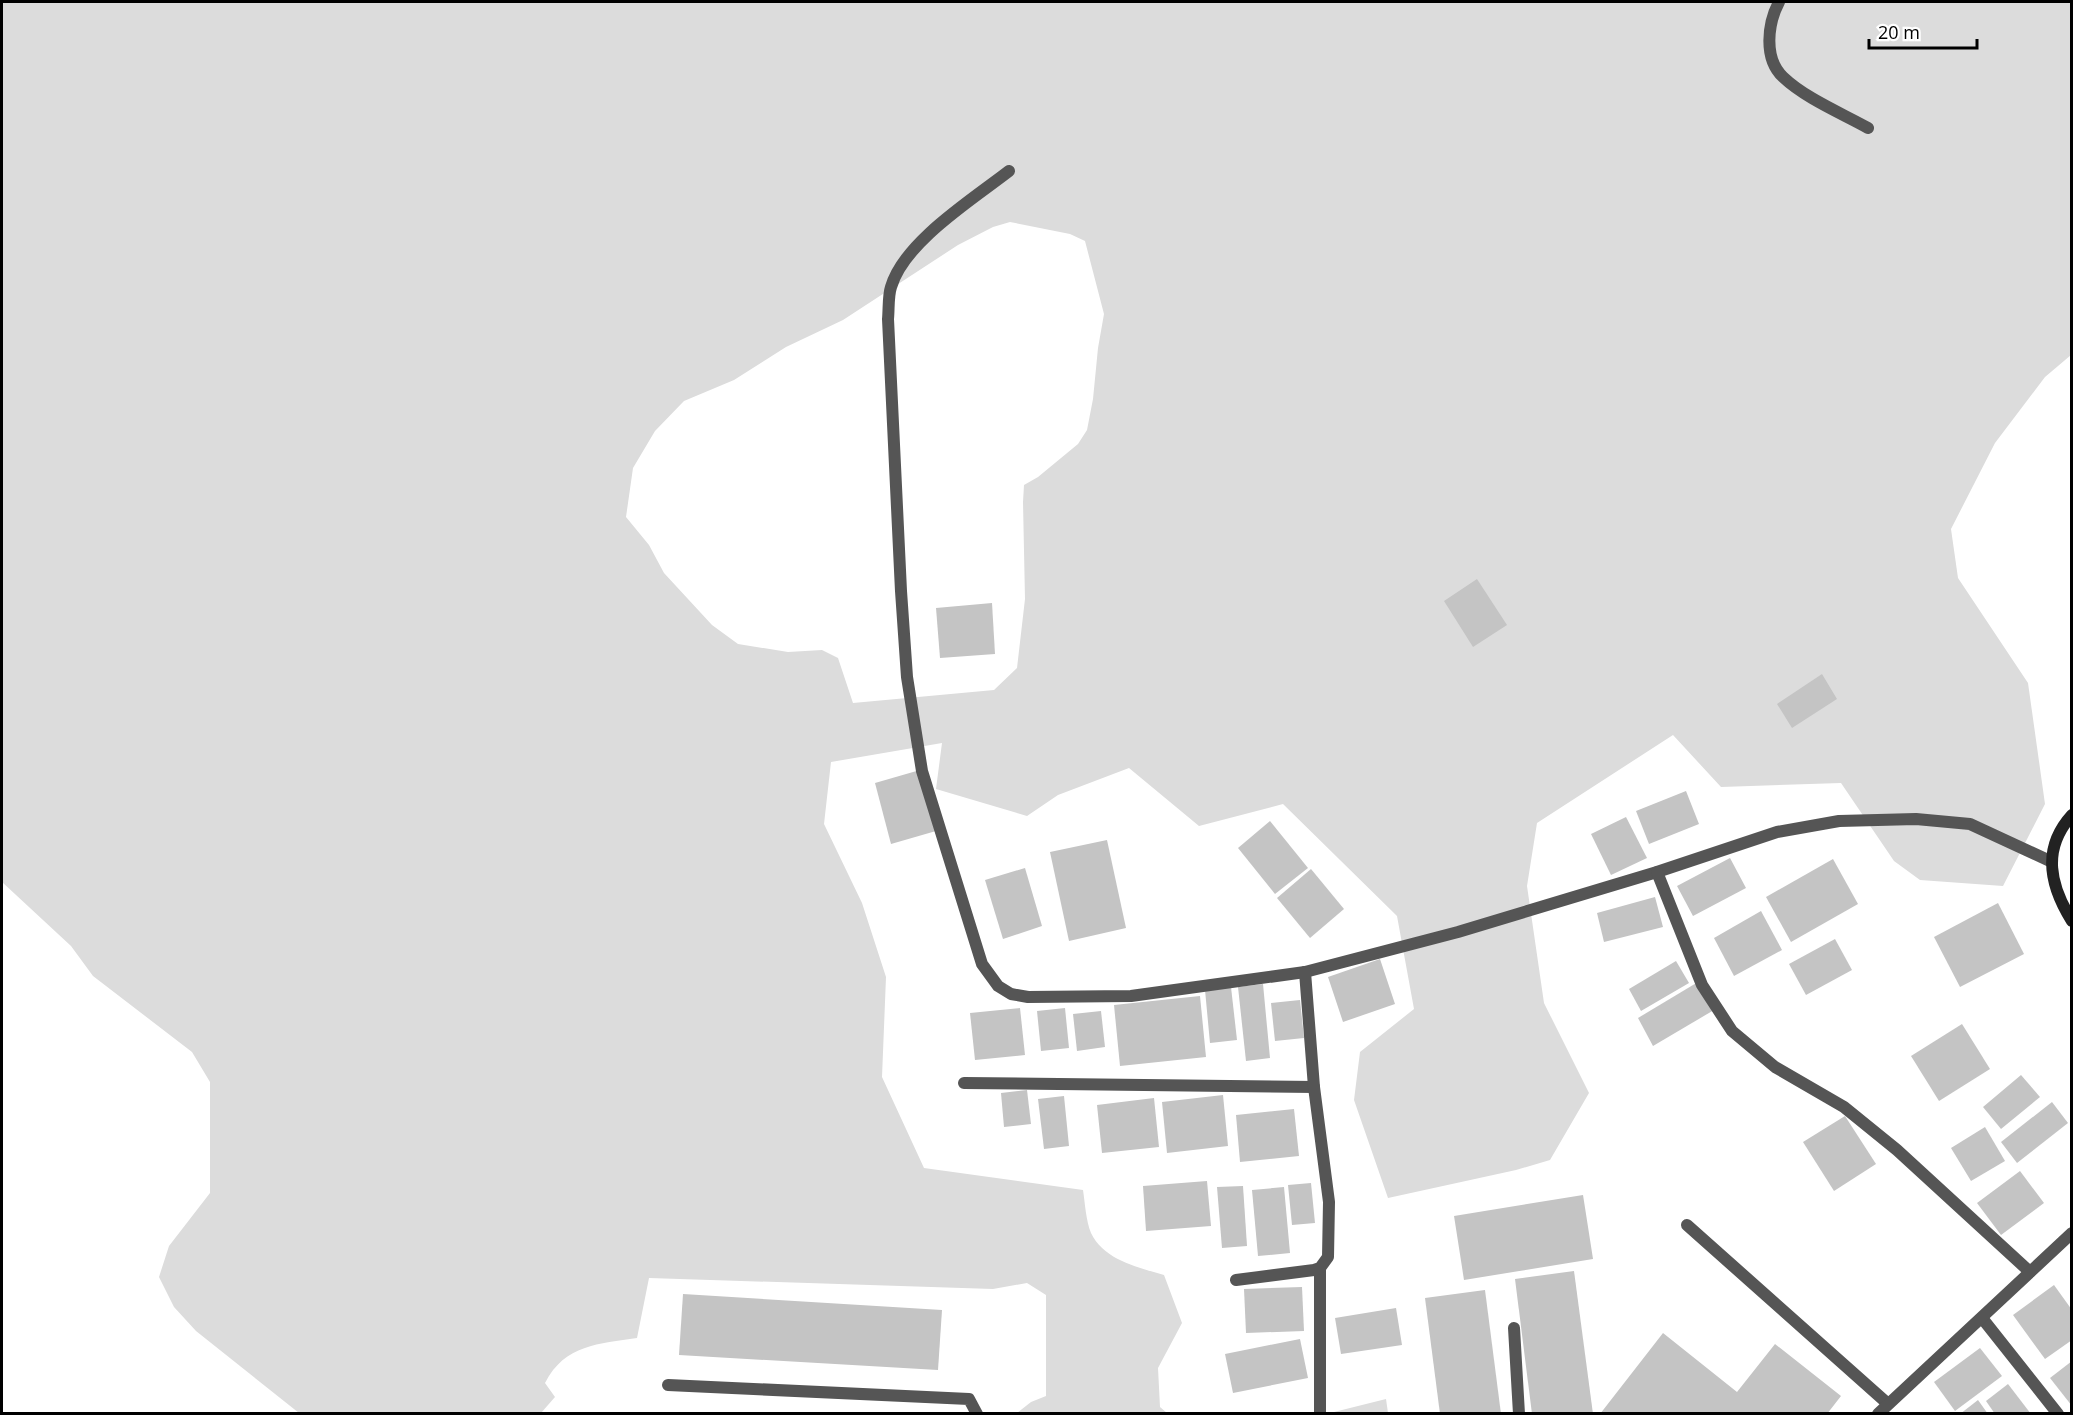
<svg xmlns="http://www.w3.org/2000/svg" width="2073" height="1415" viewBox="0 0 2073 1415" font-family="'Open Sans',sans-serif">
  <style>
    .green { fill: #dcdcdc; fill-rule: evenodd }
    .building { fill: #c4c4c4 }
    .lines { fill: none; stroke-linecap: round; stroke-linejoin: round }
    .minor { stroke: #555; stroke-width: 12 }
    .secondary { stroke: #222; stroke-width: 12 }
  </style>
  <rect width="100%" height="100%" fill="#fff"/>
  <!-- green -->
  <g class="green">
    <path d="M2,2h2069v353l-26,22 -50,66 -44,86 7,49 70,105 17,121 -42,82 -83,-6 -26,-19 -53,-78 -120,4 -48,-52 -136,88 -10,63 17,117 45,90 -39,67 -34,10 -128,28 -34,-98 6,-48 54,-43 -17,-93 -114,-112 -84,22 -70,-58 -71,27 -31,21 -91,-27 6,-46 -111,19 -7,62 38,79 24,74 -4,100 42,91 159,22c2,13 3,31 8,43 13,27 46,34 73,42l18,48 -24,45 2,39 7,6h-150l14,-11 15,-6v-101l-19,-12 -34,6 -344,-11 -12,60c-38,6 -72,6 -92,45l10,14 -14,16h-242l-103,-82 -22,-24 -15,-30 10,-31 41,-53v-111l-18,-30 -99,-76 -22,-30 -69,-64zM1010,222l60,12 15,7 19,73 -6,34 -5,51 -6,31 -9,14 -40,33 -14,8 -1,17 2,97 -8,69 -23,22 -141,13 -15,-45 -16,-8 -34,2 -50,-8 -26,-19 -48,-52 -15,-28 -23,-28 7,-49 22,-37 29,-30 50,-21 52,-33 57,-27 115,-75 35,-18z"/>
    <polygon points="1386,1399 1388,1413 1330,1413"/>
  </g>
  <!-- building -->
  <g class="building">
    <polygon points="1477,579 1507,625 1473,647 1444,601"/>
    <polygon points="992,603 995,654 940,658 936,608"/>
    <polygon points="1822,674 1837,699 1792,728 1777,704"/>
    <polygon points="920,770 936,831 891,844 875,783"/>
    <polygon points="1686,791 1699,824 1649,844 1636,811"/>
    <polygon points="1626,817 1647,858 1611,875 1591,834"/>
    <polygon points="1270,821 1308,868 1275,894 1238,848"/>
    <polygon points="1107,840 1126,928 1069,941 1050,852"/>
    <polygon points="1730,858 1746,888 1693,916 1677,886"/>
    <polygon points="1833,859 1858,904 1791,942 1766,897"/>
    <polygon points="1025,868 1042,926 1003,939 985,880"/>
    <polygon points="1311,869 1344,909 1310,938 1277,898"/>
    <polygon points="1655,897 1663,927 1604,942 1597,913"/>
    <polygon points="1998,903 2024,954 1960,987 1934,937"/>
    <polygon points="1761,911 1782,950 1734,976 1714,938"/>
    <polygon points="1835,939 1852,970 1806,995 1789,964"/>
    <polygon points="1380,959 1395,1004 1343,1022 1328,977"/>
    <polygon points="1676,961 1689,983 1641,1011 1629,989"/>
    <polygon points="1698,982 1714,1010 1653,1046 1638,1018"/>
    <polygon points="1263,984 1270,1058 1246,1061 1238,987"/>
    <polygon points="1231,987 1237,1040 1210,1043 1205,990"/>
    <polygon points="1200,996 1206,1057 1120,1066 1114,1005"/>
    <polygon points="1300,1000 1304,1038 1275,1041 1271,1003"/>
    <polygon points="1020,1008 1025,1055 975,1060 970,1013"/>
    <polygon points="1065,1008 1069,1048 1041,1051 1037,1011"/>
    <polygon points="1101,1011 1105,1047 1077,1051 1073,1014"/>
    <polygon points="1962,1024 1990,1069 1939,1101 1911,1056"/>
    <polygon points="2021,1075 2040,1097 2001,1129 1983,1107"/>
    <polygon points="1027,1090 1031,1124 1004,1127 1001,1093"/>
    <polygon points="1223,1095 1228,1146 1167,1153 1162,1102"/>
    <polygon points="1064,1096 1069,1146 1044,1149 1038,1099"/>
    <polygon points="1154,1098 1159,1147 1102,1153 1097,1105"/>
    <polygon points="2052,1102 2068,1123 2017,1163 2001,1142"/>
    <polygon points="1294,1109 1299,1156 1240,1162 1236,1115"/>
    <polygon points="1845,1116 1876,1164 1834,1191 1803,1142"/>
    <polygon points="1985,1127 2005,1161 1971,1181 1951,1148"/>
    <polygon points="2020,1171 2044,1203 2001,1235 1977,1203"/>
    <polygon points="1207,1181 1211,1226 1146,1231 1143,1186"/>
    <polygon points="1311,1183 1315,1223 1292,1225 1288,1185"/>
    <polygon points="1243,1186 1247,1246 1222,1248 1217,1187"/>
    <polygon points="1284,1187 1290,1253 1258,1256 1252,1190"/>
    <polygon points="1583,1195 1593,1259 1464,1280 1454,1216"/>
    <polygon points="1574,1271 1593,1414 1532,1414 1515,1279"/>
    <polygon points="2054,1285 2072,1310 2072,1340 2045,1359 2013,1315"/>
    <polygon points="1302,1287 1304,1331 1246,1333 1244,1289"/>
    <polygon points="1485,1290 1501,1414 1440,1414 1425,1298"/>
    <polygon points="683,1294 942,1310 938,1370 679,1355"/>
    <polygon points="1396,1308 1402,1345 1341,1354 1335,1318"/>
    <polygon points="1663,1333 1737,1392 1775,1344 1841,1396 1827,1414 1600,1414"/>
    <polygon points="1300,1339 1308,1378 1233,1393 1225,1354"/>
    <polygon points="1980,1348 2002,1376 1955,1411 1934,1382"/>
    <polygon points="2072,1361 2072,1406 2050,1378"/>
    <polygon points="2008,1384 2031,1414 1995,1414 1986,1401"/>
    <polygon points="1978,1400 1988,1414 1960,1414"/>
  </g>
  <g class="lines">
    <!-- minor -->
    <g class="minor">
      <path d="M1779,2c-11,21 -16,56 4,75 22,21 58,36 85,51"/>
      <path d="M1009,171c-36,28 -105,71 -118,116 -3,9 -2,22 -3,32l13,272 6,86 15,94 60,193 16,22 13,8 17,3 103,-1 174,-24 153,-40 199,-60 120,-40 62,-11 77,-2 54,5 80,37"/>
      <polyline points="1657,872 1702,985 1732,1031 1775,1067 1844,1107 1897,1150 2030,1272"/>
      <polyline points="964,1083 1314,1087"/>
      <polyline points="1687,1225 1887,1403"/>
      <polyline points="1320,1268 1320,1414"/>
      <polyline points="1236,1280 1314,1270 1320,1268 1328,1257 1329,1202 1314,1087 1305,972"/>
      <polyline points="1982,1318 2058,1414"/>
      <polyline points="1514,1328 1519,1414"/>
      <polyline points="668,1385 969,1399 977,1414"/>
      <polyline points="1878,1414 2072,1233"/>
    </g>
    <!-- secondary -->
    <path class="secondary" d="M2072,815c-31,34 -22,71 0,106"/>
  </g>
  <!-- border -->
  <rect width="2073" height="1415" fill="none" stroke="#000000" stroke-width="6"/>
  <!-- scale -->
  <path d="M1869 39v9h108v-9" fill="none" stroke="#000000" stroke-width="3"/>
  <text x="1878" y="39" font-size="18" fill="#000000" stroke="#ffffff" stroke-width="4.5" paint-order="stroke">20 m</text>
</svg>
